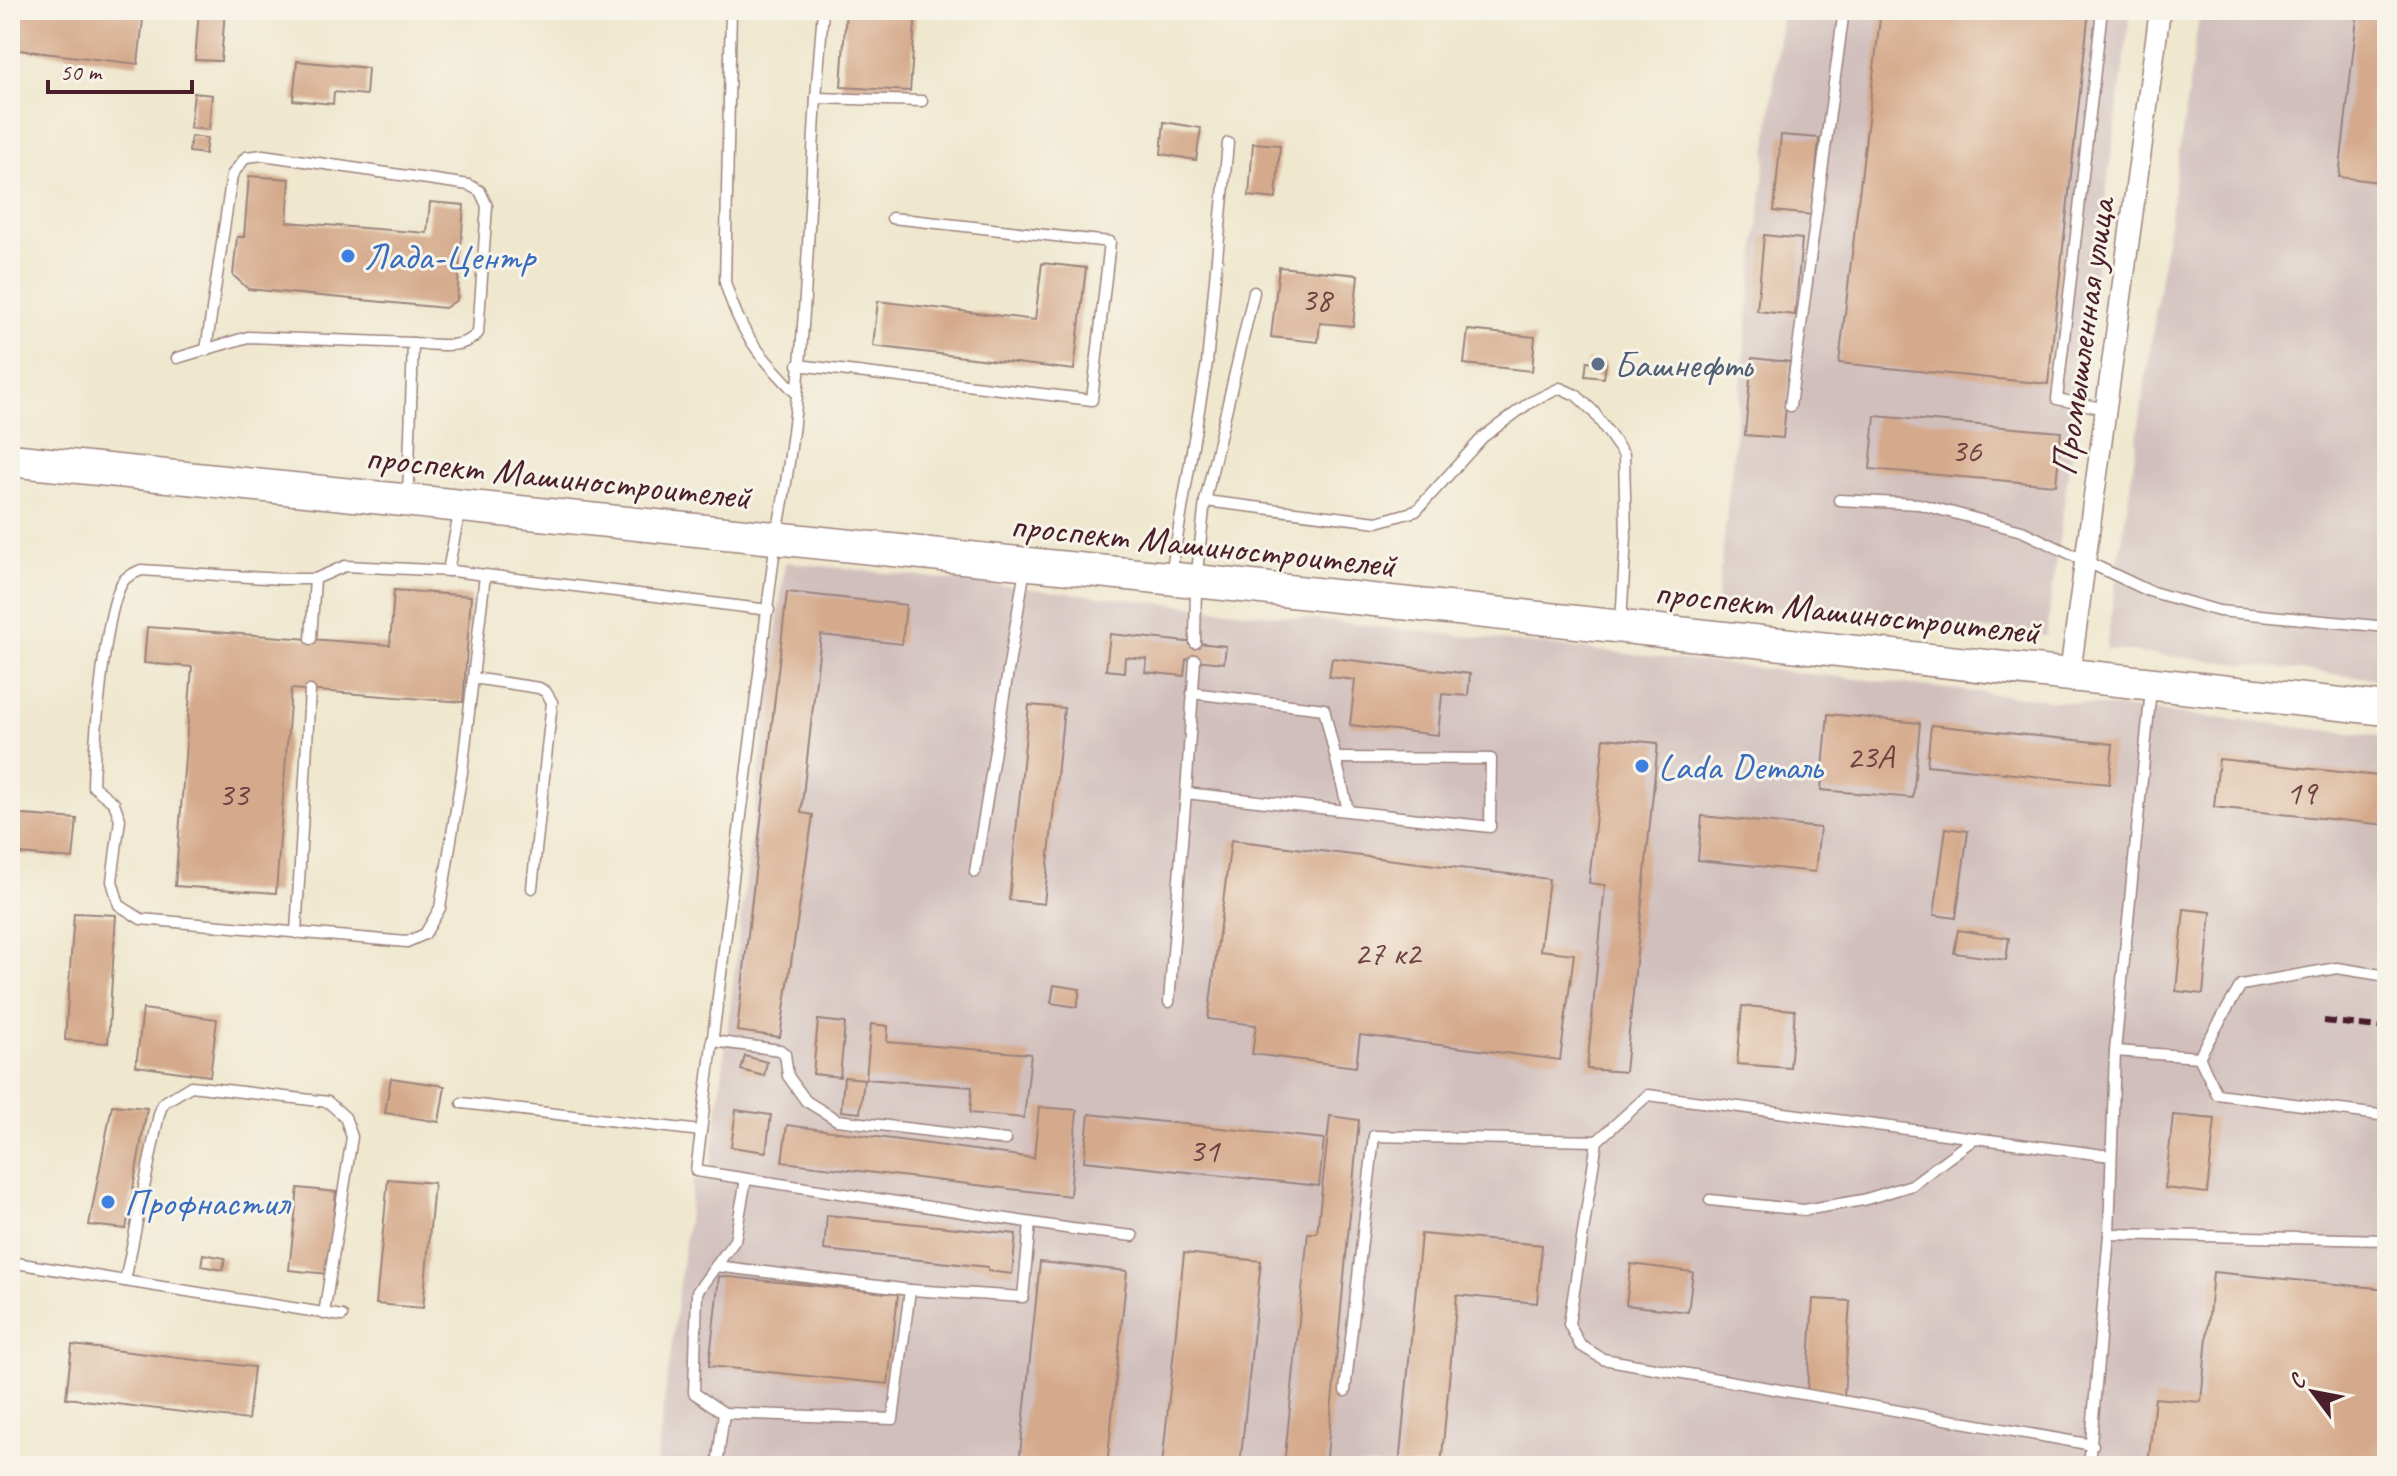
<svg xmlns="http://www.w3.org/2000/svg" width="2397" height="1476" viewBox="0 0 2397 1476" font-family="Caveat,sans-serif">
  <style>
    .industrial { fill: #d1bfbd }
    .building { fill: #d5aa8c }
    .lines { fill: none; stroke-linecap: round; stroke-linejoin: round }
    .service-casing { stroke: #9c837c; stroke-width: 13 }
    .minor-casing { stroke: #9c837c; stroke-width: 23 }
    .primary-casing { stroke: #9c837c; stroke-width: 35 }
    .service { stroke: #fff; stroke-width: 10 }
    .minor { stroke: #fff; stroke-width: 20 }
    .primary { stroke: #fff; stroke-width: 32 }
    .rail { stroke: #4a1f2b; stroke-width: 6; stroke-dasharray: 12 6; stroke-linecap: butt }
    .shop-dot { fill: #3f7fe0; stroke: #f7f3e8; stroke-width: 3 }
    .service-dot { fill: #5c6f8a; stroke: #f7f3e8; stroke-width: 3 }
    .labels { text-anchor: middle; stroke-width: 6; stroke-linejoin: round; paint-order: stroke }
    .number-label { font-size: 34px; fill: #6d4243 }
    .shop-label { font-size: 38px; fill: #366cbe; stroke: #f7f3e8; text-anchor: start }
    .street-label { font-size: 38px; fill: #4a1f2b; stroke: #f7f3e8 }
    .service-label { font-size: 38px; fill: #4e5e75; stroke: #f7f3e8; text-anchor: start }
  </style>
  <rect width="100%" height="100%" fill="#f7f3e8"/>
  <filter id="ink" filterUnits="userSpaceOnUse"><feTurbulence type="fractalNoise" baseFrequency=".0125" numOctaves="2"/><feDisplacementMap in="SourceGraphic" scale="16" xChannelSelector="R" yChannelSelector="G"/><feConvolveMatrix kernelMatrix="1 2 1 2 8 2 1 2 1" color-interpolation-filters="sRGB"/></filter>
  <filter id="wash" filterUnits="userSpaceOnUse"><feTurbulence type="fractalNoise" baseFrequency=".006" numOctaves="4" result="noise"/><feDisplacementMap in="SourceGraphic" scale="32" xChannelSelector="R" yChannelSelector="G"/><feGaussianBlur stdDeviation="1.8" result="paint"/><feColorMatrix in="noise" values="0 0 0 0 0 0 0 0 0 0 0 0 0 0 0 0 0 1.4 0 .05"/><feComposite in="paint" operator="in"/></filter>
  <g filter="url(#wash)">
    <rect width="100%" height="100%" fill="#efe7ce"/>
    <!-- industrial -->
    <g class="industrial">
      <polygon points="1782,10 2131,10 2046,636 1717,602"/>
      <polygon points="2200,10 2387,10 2387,680 2106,649"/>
      <polygon points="785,562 2387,737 2387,1466 656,1466 693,1180 709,1181"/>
    </g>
    <g id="blocks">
      <!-- building -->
      <g class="building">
        <polygon points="10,10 144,10 138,64 10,49"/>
        <polygon points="199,10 225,10 221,61 195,60"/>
        <polygon points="846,10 916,10 910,91 841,87"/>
        <polygon points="1881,10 2089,10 2048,384 1839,363"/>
        <polygon points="2358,10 2387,10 2387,183 2339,177"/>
        <polygon points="297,61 368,68 366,95 334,92 333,104 293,100"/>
        <polygon points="194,93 212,95 209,130 190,128"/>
        <polygon points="1164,122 1201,128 1196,160 1161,154"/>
        <polygon points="1781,135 1819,138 1812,215 1774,211"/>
        <polygon points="191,136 207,138 205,154 189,152"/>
        <polygon points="1253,143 1280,145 1276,199 1249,196"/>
        <polygon points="249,176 290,179 287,222 427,233 430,202 464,205 457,300 445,308 248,289 233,275 237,237 244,237"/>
        <polygon points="1764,235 1802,239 1795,315 1757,311"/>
        <polygon points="1042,263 1086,268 1074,370 873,346 878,301 1035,320"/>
        <polygon points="1279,267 1358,275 1353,326 1320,323 1318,342 1271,337"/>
        <polygon points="1468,330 1535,337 1532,371 1464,364"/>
        <polygon points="1752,358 1790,362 1783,438 1745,435"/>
        <polygon points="1587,361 1606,363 1604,378 1585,376"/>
        <polygon points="1875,416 2061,432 2056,485 1870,469"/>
        <polygon points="394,590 471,596 463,702 291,689 276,893 175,886 192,667 144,663 147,627 390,645"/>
        <polygon points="787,592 906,605 902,644 821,635 801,813 813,815 780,1037 737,1031"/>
        <polygon points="1110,634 1226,646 1224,663 1186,659 1184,676 1145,672 1147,659 1125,657 1124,672 1106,670"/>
        <polygon points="1332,658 1470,674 1468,696 1442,694 1438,735 1350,725 1355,680 1329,677"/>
        <polygon points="1029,705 1064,708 1044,904 1009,900"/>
        <polygon points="1828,714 1920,723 1913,798 1821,790"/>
        <polygon points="1931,725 2113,744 2109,784 1927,765"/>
        <polygon points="1604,738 1658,743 1625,1072 1587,1069 1605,885 1589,883"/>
        <polygon points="2219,759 2387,777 2387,825 2214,807"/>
        <polygon points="10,814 77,819 73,859 10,853"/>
        <polygon points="1702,816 1820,828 1815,872 1698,860"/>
        <polygon points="1946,828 1968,831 1956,918 1934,915"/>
        <polygon points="1231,840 1549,879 1540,950 1574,954 1560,1060 1360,1035 1356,1067 1252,1054 1256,1025 1208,1019"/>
        <polygon points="2184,909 2211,912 2203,994 2176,991"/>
        <polygon points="74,913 116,915 108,1043 65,1040"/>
        <polygon points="1958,930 2009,938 2006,960 1954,953"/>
        <polygon points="1054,985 1080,989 1077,1007 1051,1003"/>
        <polygon points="1742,1006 1795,1010 1790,1068 1737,1064"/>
        <polygon points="143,1009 217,1019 210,1076 136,1066"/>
        <polygon points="818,1020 845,1023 840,1077 813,1074"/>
        <polygon points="871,1024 888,1026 887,1042 1031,1054 1024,1118 970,1113 972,1087 866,1079"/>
        <polygon points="745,1056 767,1062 764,1076 741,1070"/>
        <polygon points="844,1077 864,1079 860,1113 841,1111"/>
        <polygon points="391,1078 445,1086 439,1122 385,1113"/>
        <polygon points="112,1105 147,1108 126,1229 89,1225"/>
        <polygon points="1039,1107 1077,1110 1070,1196 782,1162 787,1125 1034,1158"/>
        <polygon points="736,1110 771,1115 766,1152 731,1147"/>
        <polygon points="1089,1114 1324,1139 1319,1186 1084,1161"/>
        <polygon points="2173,1115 2215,1119 2207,1193 2165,1188"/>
        <polygon points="1330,1116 1359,1120 1326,1466 1284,1466 1308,1233 1317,1233"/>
        <polygon points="388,1179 434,1183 423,1308 376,1304"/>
        <polygon points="298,1188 336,1192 328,1274 289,1270"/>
        <polygon points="827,1215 1016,1234 1012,1274 988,1271 988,1267 824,1250"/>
        <polygon points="1421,1234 1542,1245 1537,1303 1457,1295 1441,1466 1399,1466"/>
        <polygon points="1184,1253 1261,1261 1240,1466 1162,1466"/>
        <polygon points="203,1254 225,1258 223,1270 201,1266"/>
        <polygon points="1040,1262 1127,1271 1107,1466 1019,1464"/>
        <polygon points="1631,1264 1693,1272 1688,1312 1626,1305"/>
        <polygon points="2213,1272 2387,1289 2387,1466 2148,1466 2155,1398 2201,1402"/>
        <polygon points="719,1276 898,1294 888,1384 709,1366"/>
        <polygon points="1813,1299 1850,1301 1844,1396 1807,1393"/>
        <polygon points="72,1345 254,1367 248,1420 66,1398"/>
      </g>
    </g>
  </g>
  <g filter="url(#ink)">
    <use href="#blocks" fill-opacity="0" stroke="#9c837c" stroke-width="2"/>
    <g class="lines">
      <!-- service casing -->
      <g class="service-casing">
        <g id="service">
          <path d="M731,10l-6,272c16,54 33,71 71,111"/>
          <polyline points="2102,10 2057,399 2106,409"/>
          <polyline points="816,98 823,10"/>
          <path d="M922,101l-106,-3c-9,147 -11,297 -40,441l-80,632 376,58 61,7"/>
          <path d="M206,350l26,-175 14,-18 17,-2 206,30 11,6 7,15 -9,127c-15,18 -44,11 -65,10"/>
          <polyline points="177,358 248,337 413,343 408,498"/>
          <polyline points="798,365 1092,400 1110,242 892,218"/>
          <polyline points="1790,406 1844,10"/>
          <polyline points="1839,500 1919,504 2022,531 2149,591 2219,611 2387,627"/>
          <polyline points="1205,501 1377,522 1416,511 1483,437 1529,403 1560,388 1576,395 1593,411 1624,455 1626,538 1621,623"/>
          <polyline points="448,571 460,508"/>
          <polyline points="1171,574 1207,363 1228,143"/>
          <path d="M485,575l-23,197 -22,136 -15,26 -18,8 -266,-23 -22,-14 -7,-24 8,-62 -6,-16 -21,-17c1,-36 11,-184 32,-207 4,-4 12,-7 16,-9l140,9h34l30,-13 108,5 316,39"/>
          <polyline points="311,639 315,579"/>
          <polyline points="1195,643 1196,581 1205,501 1254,292"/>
          <polyline points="1195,660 1186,793 1490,827 1491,759 1338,758"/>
          <polyline points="473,678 539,688 546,692 552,702 532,888"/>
          <polyline points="1192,693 1324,709 1348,810"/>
          <polyline points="975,872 1025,568"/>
          <polyline points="296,933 310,691"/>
          <polyline points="1169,1002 1186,793"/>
          <polyline points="712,1041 780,1050 785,1054 788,1076 806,1101 837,1120 1006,1140"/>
          <polyline points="2115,1051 2199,1057 2241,985 2337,968 2387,976"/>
          <polyline points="2199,1057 2217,1094 2387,1116"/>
          <polyline points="462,1103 701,1131"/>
          <polyline points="1710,1200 1804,1210 1863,1200 1912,1185 1975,1138"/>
          <polyline points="2109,1234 2387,1240"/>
          <polyline points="10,1262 125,1281 159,1114 163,1103 191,1086 328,1102 345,1117 352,1137 324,1314"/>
          <polyline points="716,1266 910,1290 893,1419 724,1413"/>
          <polyline points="125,1281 342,1316"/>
          <polyline points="910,1290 1023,1297 1030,1223"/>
          <polyline points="1345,1391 1374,1136 1597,1141"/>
          <polyline points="2093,1445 1603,1359 1580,1345 1569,1324 1597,1141 1648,1095 2111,1156"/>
          <polyline points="717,1466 724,1413 694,1393 697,1292 735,1240 746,1179"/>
          <polyline points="2089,1466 2109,1234 2115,1051 2151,689"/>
        </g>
      </g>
      <!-- minor casing -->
      <g class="minor-casing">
        <polyline id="minor" points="2070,673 2160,10"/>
      </g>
      <!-- primary casing -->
      <g class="primary-casing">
        <polyline id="primary" points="10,460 1196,581 2387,709"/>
      </g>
      <!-- service -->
      <use href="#service" class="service"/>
      <!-- minor -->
      <use href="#minor" class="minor"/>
      <!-- primary -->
      <use href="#primary" class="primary"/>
      <!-- rail -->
      <polyline class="rail" points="2324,1021 2387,1028"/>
    </g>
  </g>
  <!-- markers -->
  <g class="shop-dot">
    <circle cx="348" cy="256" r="8"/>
    <circle cx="1642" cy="766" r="8"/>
    <circle cx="108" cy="1202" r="8"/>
  </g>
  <circle class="service-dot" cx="1598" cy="364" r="8"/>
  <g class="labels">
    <!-- number labels -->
    <g class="number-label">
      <text x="1316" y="311">38</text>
      <text x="1966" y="462">36</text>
      <text x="1870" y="768">23А</text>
      <text x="2301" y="804">19</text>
      <text x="233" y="806">33</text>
      <text x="1387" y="964">27 к2</text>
      <text x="1204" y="1162">31</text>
    </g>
    <!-- shop labels -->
    <g class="shop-label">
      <text x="364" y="269">Лада-Центр</text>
      <text x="1658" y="779">Lada Dеталь</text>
      <text x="124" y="1215">Профнастил</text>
    </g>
    <!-- street labels -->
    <g class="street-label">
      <text transform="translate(2082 337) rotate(-82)" y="13">Промышленная улица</text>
      <text transform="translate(558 476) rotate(6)" y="13">проспект Машиностроителей</text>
      <text transform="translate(1203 544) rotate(6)" y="13">проспект Машиностроителей</text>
      <text transform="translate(1847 611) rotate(6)" y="13">проспект Машиностроителей</text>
    </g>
    <!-- service labels -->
    <g class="service-label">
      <text x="1614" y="377">Башнефть</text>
    </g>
  </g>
  <!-- margin -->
  <rect width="2397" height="1476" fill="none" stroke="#f7f3e8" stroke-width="40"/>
  <!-- north arrow -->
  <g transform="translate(2313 1392) rotate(302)" stroke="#f7f3e8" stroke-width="6" paint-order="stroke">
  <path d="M0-6L14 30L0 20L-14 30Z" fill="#4a1f2b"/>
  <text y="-12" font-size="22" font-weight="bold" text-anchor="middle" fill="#4a1f2b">С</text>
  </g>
  <!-- scale -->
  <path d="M48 80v12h144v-12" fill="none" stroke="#4a1f2b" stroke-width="4"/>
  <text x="60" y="80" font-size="24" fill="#4a1f2b" stroke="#f7f3e8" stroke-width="6" paint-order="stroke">50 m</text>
</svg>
